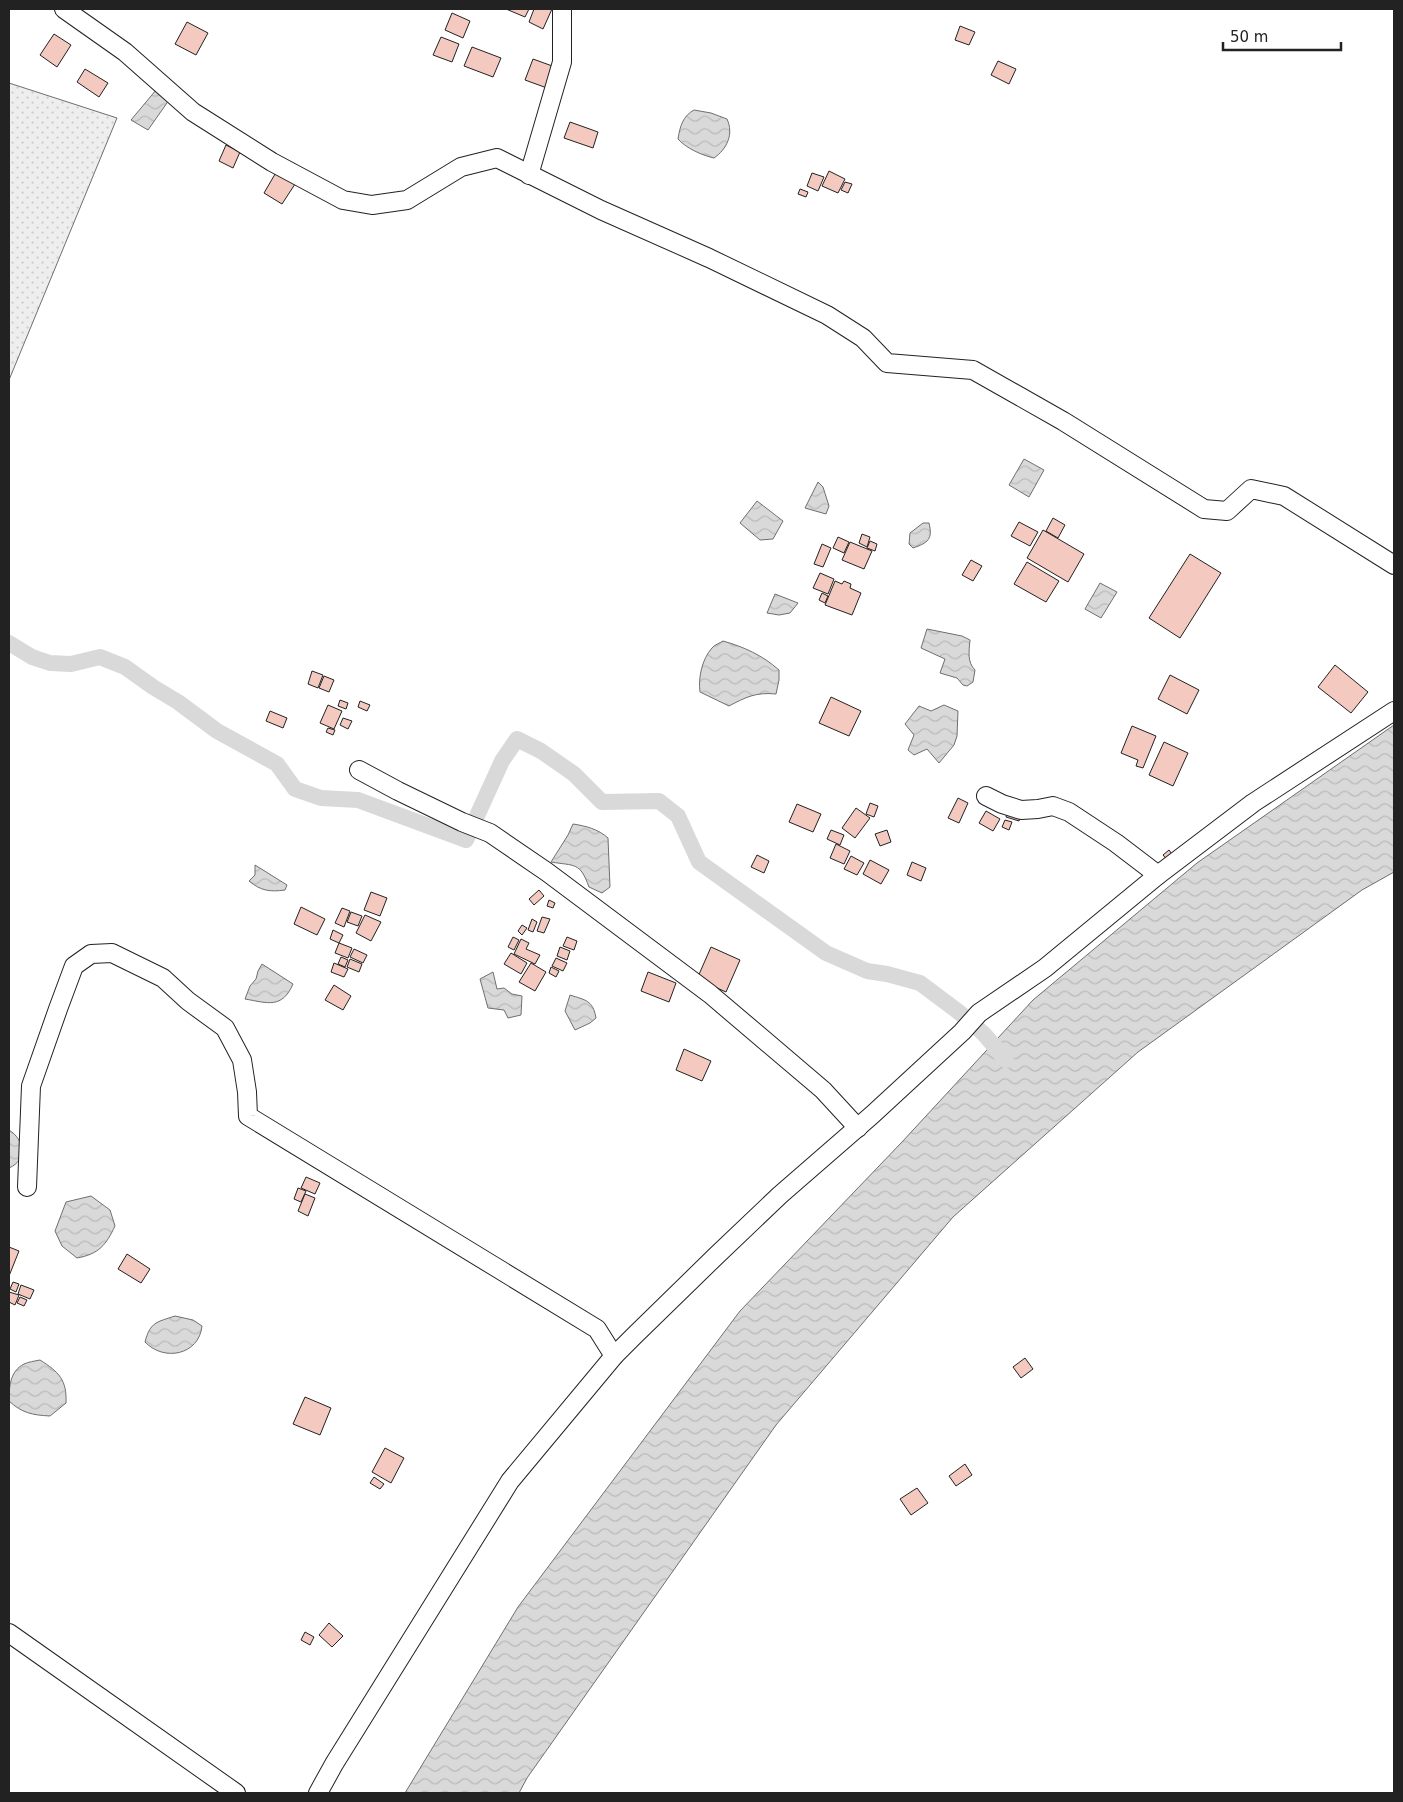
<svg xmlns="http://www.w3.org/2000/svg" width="1403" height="1802" viewBox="0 0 1403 1802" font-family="'DejaVu Sans',sans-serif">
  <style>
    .grass { fill: url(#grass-dots); stroke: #6f6f6f }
    .water { fill: url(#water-waves); stroke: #6f6f6f }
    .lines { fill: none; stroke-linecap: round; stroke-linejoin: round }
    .canal { stroke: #d9d9d9; stroke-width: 16 }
    .building { fill: #f3c9c0; stroke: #222 }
    .minor-casing { stroke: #222; stroke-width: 20 }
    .minor { stroke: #fff; stroke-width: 18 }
  </style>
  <defs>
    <pattern id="grass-dots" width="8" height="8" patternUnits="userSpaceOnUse" patternTransform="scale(1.25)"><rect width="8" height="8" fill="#eee"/><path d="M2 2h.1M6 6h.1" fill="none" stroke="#ccc" stroke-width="1.8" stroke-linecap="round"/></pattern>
    <pattern id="water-waves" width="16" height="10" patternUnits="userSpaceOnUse" patternTransform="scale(1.25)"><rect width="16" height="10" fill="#d9d9d9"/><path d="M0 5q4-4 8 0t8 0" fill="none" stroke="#bababa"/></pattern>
  </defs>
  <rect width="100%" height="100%" fill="#fff"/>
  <!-- grass -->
  <polygon class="grass" points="9,83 117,118 9,380"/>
  <!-- water -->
  <g class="water">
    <polygon points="156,90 169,100 148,130 131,120"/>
    <path d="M694,110l17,3 16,6c7,15 0,30 -13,39 -13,-3 -28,-10 -36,-19 2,-13 5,-23 16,-29z"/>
    <polygon points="1024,459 1044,470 1029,497 1009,485"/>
    <polygon points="818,482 823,487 829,506 826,514 805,508"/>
    <polygon points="757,501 783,521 773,539 760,540 740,523"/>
    <path d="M923,523h6c4,16 -1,20 -16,25l-4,-4 1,-11z"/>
    <polygon points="1100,583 1117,592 1101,618 1085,609"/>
    <polygon points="775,594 798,603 790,613 779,615 767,613"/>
    <path d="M927,629l35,7 8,4c-1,11 -3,22 5,30l-2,12 -6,4 -4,-1 -6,-7 -17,-5 5,-14 -24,-11z"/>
    <path d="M723,641c21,6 39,14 56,29v10l-3,14c-20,-2 -30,3 -47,12l-29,-14c-2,-14 2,-33 12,-44 2,-3 8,-5 11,-7z"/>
    <polygon points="944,705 958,711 957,736 954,745 939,763 927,749 914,755 908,750 914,735 905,724 919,706 931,711"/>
    <polygon points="1394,725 1394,872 1362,890 1138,1052 953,1217 776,1425 527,1778 519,1793 405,1793 518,1607 740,1311 902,1142 1033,1000 1197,863"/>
    <path d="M573,824c13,2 25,5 35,14l2,49 -8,6 -13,-6c-9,-25 -14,-21 -38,-25l17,-27z"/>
    <path d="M255,865l32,20 -2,5c-15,2 -24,1 -36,-9l6,-6z"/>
    <path d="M262,964l31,20c-11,25 -25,19 -48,15l5,-13 6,-7 2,-8z"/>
    <polygon points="493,972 497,989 504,988 512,994 522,996 521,1015 508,1018 504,1010 488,1008 480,979"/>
    <path d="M570,995c15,5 23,5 26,23l-6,5 -15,7 -10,-19z"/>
    <path d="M9,1130c15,9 19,30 0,38z"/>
    <path d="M91,1196l19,14 5,16c-9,19 -16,28 -38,32l-15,-12 -7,-15 11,-29z"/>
    <path d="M175,1316l18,4 9,6c-3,29 -38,36 -57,16 5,-20 12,-20 30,-26z"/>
    <path d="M40,1360c19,12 27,20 26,43l-16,13c-18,-1 -28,-3 -41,-15 0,-14 1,-30 15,-37 4,-2 11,-3 16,-4z"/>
  </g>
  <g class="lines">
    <!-- canal -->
    <polyline class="canal" points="9,643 32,657 50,663 71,664 100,657 125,667 153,687 178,702 217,731 277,764 295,789 321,798 358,800 466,840 502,761 517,739 541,751 574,774 602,802 659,801 678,816 699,862 826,953 867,971 887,974 920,983 960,1013 984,1034 1006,1060"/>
  </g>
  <!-- building -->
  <g class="building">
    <polygon points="506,9 529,9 525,17"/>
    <polygon points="534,9 552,9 543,29 529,22"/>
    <polygon points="452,13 470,21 463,38 445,30"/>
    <polygon points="187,22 208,33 196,55 175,44"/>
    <polygon points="960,26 975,32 969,45 955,40"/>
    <polygon points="54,34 71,45 57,67 40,55"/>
    <polygon points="441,37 459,44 452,62 433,55"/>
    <polygon points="472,47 501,58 493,77 464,66"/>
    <polygon points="533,59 555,67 547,88 525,80"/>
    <polygon points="998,61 1016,69 1009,84 991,75"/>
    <polygon points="85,69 108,83 99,97 77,82"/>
    <polygon points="570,122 598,132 593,148 564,138"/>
    <polygon points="226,145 240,152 233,168 219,161"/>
    <polygon points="278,169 297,181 282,204 264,193"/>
    <polygon points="829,171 845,179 838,193 822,186"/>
    <polygon points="812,173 824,177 818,191 807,186"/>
    <polygon points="845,182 852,184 848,193 841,190"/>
    <polygon points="800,189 808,192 806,197 798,194"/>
    <polygon points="1053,518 1065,525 1058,538 1046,531"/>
    <polygon points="1019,522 1038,532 1030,546 1011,536"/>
    <polygon points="1043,530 1084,554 1068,582 1027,558"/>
    <polygon points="862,534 870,537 867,547 859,543"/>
    <polygon points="838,537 849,542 844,553 833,548"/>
    <polygon points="870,541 877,544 875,551 867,548"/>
    <polygon points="850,542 872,551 864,569 842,560"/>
    <polygon points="822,544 831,548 823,567 814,564"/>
    <polygon points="1190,554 1221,573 1180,638 1149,618"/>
    <polygon points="971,560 982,566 973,581 962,575"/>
    <polygon points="1027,562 1059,581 1046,602 1014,584"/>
    <polygon points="820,573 834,579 828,594 813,588"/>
    <polygon points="835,581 842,584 844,581 851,584 850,588 861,593 852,615 825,605"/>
    <polygon points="822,593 828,596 825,603 819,600"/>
    <polygon points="1335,665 1368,692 1351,713 1318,687"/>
    <polygon points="312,671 323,675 318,688 308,684"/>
    <polygon points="1170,675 1199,690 1187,714 1158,699"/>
    <polygon points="324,676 334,680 329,692 319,688"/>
    <polygon points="831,697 861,711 849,736 819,723"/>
    <polygon points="340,700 348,703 346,709 338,706"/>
    <polygon points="360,701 370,705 367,711 358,707"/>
    <polygon points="328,705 342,711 334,729 320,723"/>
    <polygon points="270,711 287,718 283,728 266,721"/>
    <polygon points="343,718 352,721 348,729 340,725"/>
    <polygon points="1132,726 1156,736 1143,768 1136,766 1138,760 1121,753"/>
    <polygon points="328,728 335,730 333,735 326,732"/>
    <polygon points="1164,742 1188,753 1173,786 1149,775"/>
    <polygon points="958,798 968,803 959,823 948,818"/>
    <polygon points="870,803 878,806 874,817 866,814"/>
    <polygon points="797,804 821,814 813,832 789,822"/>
    <polygon points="856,808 870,818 855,838 842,828"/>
    <polygon points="1008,810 1021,814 1019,821 1006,817"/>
    <polygon points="986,811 1000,819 993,831 979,823"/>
    <polygon points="1005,820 1012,822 1009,830 1002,827"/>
    <polygon points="831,830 844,835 840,845 827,839"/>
    <polygon points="887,830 891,842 880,846 875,834"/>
    <polygon points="836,844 850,851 844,864 830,858"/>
    <polygon points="1169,850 1174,857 1169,862 1163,855"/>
    <polygon points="757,855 769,861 764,873 751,867"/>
    <polygon points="851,856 864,863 857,875 844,869"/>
    <polygon points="870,860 889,870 881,884 863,874"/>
    <polygon points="912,862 926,868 921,881 907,875"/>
    <polygon points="539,890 544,896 534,905 529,899"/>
    <polygon points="371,892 387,898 380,916 364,910"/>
    <polygon points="549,900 555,903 553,908 547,906"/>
    <polygon points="301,907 325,919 317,935 294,924"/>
    <polygon points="342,908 350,911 344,927 335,923"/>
    <polygon points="351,912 362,916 358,926 347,922"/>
    <polygon points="365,915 381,922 371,941 356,933"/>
    <polygon points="542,917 550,919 544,933 537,931"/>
    <polygon points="532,919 537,922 533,932 528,930"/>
    <polygon points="522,925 527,928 522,935 518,931"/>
    <polygon points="333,930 343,935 339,943 330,939"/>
    <polygon points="513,937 519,940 514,950 508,947"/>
    <polygon points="567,937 577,941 574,950 563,946"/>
    <polygon points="521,939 529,943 526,949 540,955 535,964 514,954"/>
    <polygon points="339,943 352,948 348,958 335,953"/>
    <polygon points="560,947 570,951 567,960 557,956"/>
    <polygon points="711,947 740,960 726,992 697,979"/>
    <polygon points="354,949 367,955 363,963 350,957"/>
    <polygon points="511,953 527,963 521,974 504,964"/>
    <polygon points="341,957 348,960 345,967 338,964"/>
    <polygon points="556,958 567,963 563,971 552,966"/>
    <polygon points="350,959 362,964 359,972 347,967"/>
    <polygon points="334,963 348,969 344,977 331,972"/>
    <polygon points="531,963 546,972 535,991 519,982"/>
    <polygon points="551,967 559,971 556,977 549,973"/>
    <polygon points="648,972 676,983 669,1002 641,991"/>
    <polygon points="334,985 351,996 343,1010 325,1000"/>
    <polygon points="684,1049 711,1061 702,1081 676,1070"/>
    <polygon points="306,1177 320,1183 315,1194 301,1188"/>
    <polygon points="298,1188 306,1191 301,1202 294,1199"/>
    <polygon points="305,1194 315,1198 308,1216 298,1211"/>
    <polygon points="9,1247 19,1251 9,1276"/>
    <polygon points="127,1254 150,1269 141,1283 118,1269"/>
    <polygon points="13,1282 19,1284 16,1292 10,1289"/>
    <polygon points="21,1285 34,1290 30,1299 18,1294"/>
    <polygon points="9,1292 19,1295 15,1305 9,1302"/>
    <polygon points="20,1297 27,1300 24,1306 17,1303"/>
    <polygon points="1025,1358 1033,1369 1021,1378 1013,1367"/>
    <polygon points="305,1397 331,1408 320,1435 293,1424"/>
    <polygon points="385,1448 404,1458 391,1483 372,1472"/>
    <polygon points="965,1464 972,1475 956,1486 949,1476"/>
    <polygon points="374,1477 384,1484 380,1489 370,1483"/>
    <polygon points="917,1488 928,1503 911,1515 900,1499"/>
    <polygon points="329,1623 343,1636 332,1647 319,1635"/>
    <polygon points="305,1632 314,1637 310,1645 301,1640"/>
  </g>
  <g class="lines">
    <!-- minor casing -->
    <g class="minor-casing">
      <g id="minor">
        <polyline points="64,9 125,52 193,112 272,162 343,200 372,205 407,200 461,167 497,158 601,210 709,258 827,315 863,338 887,363 973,370 1063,421 1204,509 1227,511 1251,489 1284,496 1394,565"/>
        <polyline points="529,175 562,62 562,9"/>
        <polyline points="359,770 398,791 462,822 490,833 547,872 710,994 823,1090 858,1128"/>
        <polyline points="986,796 1002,804 1021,810 1038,809 1053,806 1069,812 1116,843 1158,875"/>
        <polyline points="27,1187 31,1086 58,1009 74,966 91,954 112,953 163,978 188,1001 225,1028 242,1060 247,1092 248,1116 597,1329 614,1356"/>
        <polyline points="9,1633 236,1793"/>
        <polyline points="318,1793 334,1764 510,1481 614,1356 634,1336 717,1255 780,1195 872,1115 962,1032 979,1013 1045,968 1158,875 1253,803 1394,711"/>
      </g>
    </g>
    <!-- minor -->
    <use href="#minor" class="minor"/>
  </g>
  <!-- border -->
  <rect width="1403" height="1802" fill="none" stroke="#222222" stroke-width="20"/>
  <!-- scale -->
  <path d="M1223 42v8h118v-8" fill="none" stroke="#222222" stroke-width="2.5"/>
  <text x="1230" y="42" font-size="15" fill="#222222" stroke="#ffffff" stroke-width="4" paint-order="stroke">50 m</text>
</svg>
